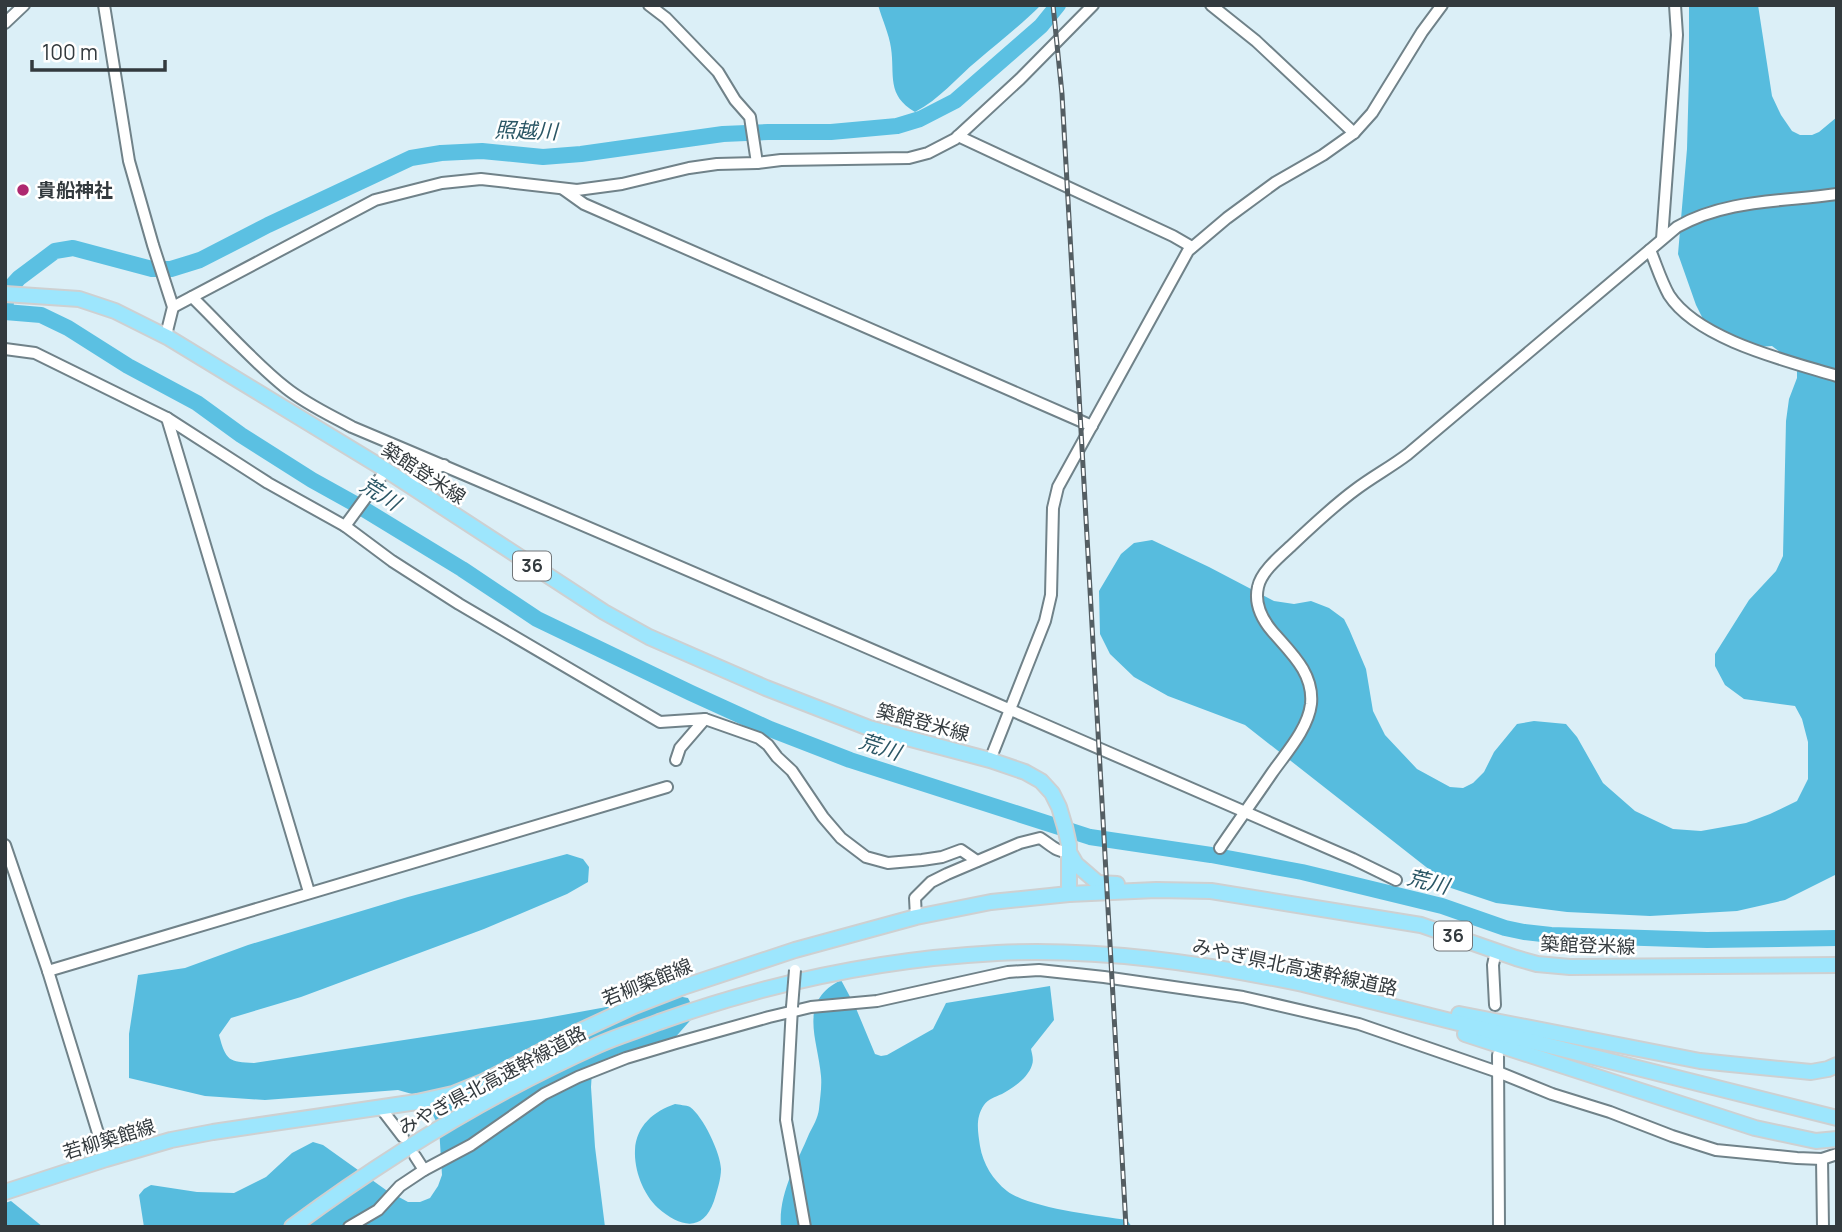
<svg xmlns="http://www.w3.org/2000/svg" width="1842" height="1232" viewBox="0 0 1842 1232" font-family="Manrope,'Noto Sans JP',sans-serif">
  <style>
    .forest { fill: #57bcde }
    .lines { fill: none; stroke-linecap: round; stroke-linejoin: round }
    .river { stroke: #5bc0e2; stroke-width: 16 }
    .minor-casing { stroke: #708289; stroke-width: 14 }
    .major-casing { stroke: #ced0d1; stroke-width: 18 }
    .minor { stroke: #fff; stroke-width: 10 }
    .major { stroke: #9de6fd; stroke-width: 14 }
    .rail-casing { stroke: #545e63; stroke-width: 5 }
    .rail { stroke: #fff; stroke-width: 2.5; stroke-dasharray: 8; stroke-linecap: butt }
    .minor-bridge-casing { stroke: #708289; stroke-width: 14; stroke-linecap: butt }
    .minor-bridge { stroke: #fff; stroke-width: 10 }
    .poi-dot { fill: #ae2870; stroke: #fff; stroke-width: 2.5 }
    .labels { text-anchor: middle; stroke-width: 5; stroke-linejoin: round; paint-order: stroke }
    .shield { fill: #fff; stroke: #707578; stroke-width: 2 }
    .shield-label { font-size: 18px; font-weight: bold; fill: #333a3e }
    .poi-label { font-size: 19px; font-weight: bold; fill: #333a3e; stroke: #fff; text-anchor: start }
    .street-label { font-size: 19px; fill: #333a3e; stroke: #fff }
    .water-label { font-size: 21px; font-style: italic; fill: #2a5665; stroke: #fff }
  </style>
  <rect width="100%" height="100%" fill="#dbeff7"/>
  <!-- forest -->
  <g class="forest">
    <path d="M878,5h163c-20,20 -42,37 -63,55 -22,18 -38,39 -63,52 -29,-17 -20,-37 -24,-64 -2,-14 -9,-29 -13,-43z"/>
    <polygon points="1689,5 1758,5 1772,96 1781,115 1792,131 1800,135 1812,135 1819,132 1837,117 1837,874 1785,900 1737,911 1650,916 1567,912 1496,903 1448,887 1435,874 1245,725 1168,696 1134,677 1110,654 1100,634 1099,591 1121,554 1134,543 1152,540 1209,567 1274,601 1294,604 1311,601 1329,608 1344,619 1349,629 1366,669 1373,711 1385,735 1417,769 1450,787 1463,788 1473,783 1484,772 1494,752 1517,724 1534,721 1566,724 1577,737 1603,783 1635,811 1673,829 1701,831 1746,823 1770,814 1797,801 1808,779 1808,742 1802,719 1795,706 1744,699 1725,685 1715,666 1715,654 1749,600 1776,571 1783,556 1786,421 1789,399 1797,378 1797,370 1793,362 1772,346 1744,348 1704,321 1696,305 1678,254 1687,149 1689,74"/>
    <path d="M567,854l16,5 6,8 -1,15 -21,12 -83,35 -183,68 -70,21 -12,17c7,26 10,27 35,28l287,-44 131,-24 16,3 8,16 -24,27 -38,11 -14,1 -21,11 -7,7 -1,16 4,60 10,80h-461l-5,-32 5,-6 7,-4 46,7 37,1 32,-16 26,-24 21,-11 10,3 63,45 22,12h12l10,-4 8,-12 4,-11 -3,-48 -9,-18 -11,-13 -21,-6 -133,10 -60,-4 -76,-18v-44l9,-59 47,-7 63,-23 160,-48z"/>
    <path d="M841,980l14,26 20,48 6,2 6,-1 46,-26 13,-26 104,-17 4,34 -23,29c1,5 3,11 1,16 -4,13 -19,23 -30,29 -7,3 -14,5 -18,11 -9,13 -6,27 -4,41 3,18 13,34 27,45 22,17 91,25 120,29l5,7h-351c-3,-33 16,-64 28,-93 4,-8 9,-16 10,-25 1,-11 3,-22 2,-33 -3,-37 -24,-74 20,-96z"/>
    <path d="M675,1104c4,1 11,1 15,3 13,9 31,47 31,62 0,10 -4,22 -7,32 -11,31 -33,27 -56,7 -15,-14 -24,-38 -23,-58 1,-24 19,-39 40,-46z"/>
    <polygon points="11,1201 43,1227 5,1227 5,1203"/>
  </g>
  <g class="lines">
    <!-- river -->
    <g class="river">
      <polyline points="5,307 9,289 19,278 55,251 73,248 152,269 171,269 200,260 268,225 411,158 441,153 482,151 543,157 581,154 723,134 768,132 831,132 897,126 920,119 955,101 1041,26 1058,5"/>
      <polyline points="5,312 41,315 68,328 128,366 197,403 241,435 312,480 357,505 462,569 537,619 691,693 770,729 850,760 1090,837 1211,855 1302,872 1442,906 1505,928 1524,932 1551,935 1707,940 1837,938"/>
    </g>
    <!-- minor casing -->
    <g class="minor-casing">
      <g id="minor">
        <polyline points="104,5 129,161 153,245 173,307 167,331 169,338"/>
        <polyline points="649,5 666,18 718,72 735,100 750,117 757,163"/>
        <polyline points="1211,5 1256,41 1354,133"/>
        <polyline points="5,23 24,5"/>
        <polyline points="958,136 1173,236 1192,247"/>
        <polyline points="563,189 584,204 1092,426"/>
        <polyline points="1662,239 1677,35 1675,5"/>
        <path d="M1650,250c6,14 11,31 19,45 29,45 119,66 168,81"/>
        <path d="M192,297c31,30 60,64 94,91 20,16 44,27 66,39 335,141 668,287 1001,432l43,21"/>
        <polyline points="173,307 375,200 442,183 481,179 577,190 622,184 689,168 717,164 757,163 781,160 909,158 928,153 955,139 1020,79 1093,5"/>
        <polyline points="5,349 35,353 167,418 268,483 345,526 392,561 459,604 660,722 705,719 680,748 676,760"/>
        <polyline points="167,418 309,892"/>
        <polyline points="408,484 423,473 444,465"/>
        <polyline points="345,526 386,470"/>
        <polyline points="705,719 759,738 768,745 777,757 792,771 823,817 841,838 866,857 888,863 922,860 942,857 961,850 977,861"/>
        <polyline points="990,760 1045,621 1051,595 1053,508 1058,487 1188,251 1227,218 1276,182 1323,155 1354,133 1372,113 1422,32 1442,5"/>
        <polyline points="5,845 48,971 106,1159"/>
        <path d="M1220,848c17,-25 35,-50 52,-75 14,-20 36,-44 39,-69 3,-31 -20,-51 -39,-73 -10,-12 -18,-27 -14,-44 3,-15 21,-30 33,-41 20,-19 41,-39 64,-56 17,-13 36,-23 53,-36l269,-227c49,-28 105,-25 160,-33"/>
        <path d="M916,917l-1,-19 16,-16 16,-8 73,-31 20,-5c10,6 17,15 29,14"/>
        <polyline points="48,971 667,787"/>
        <polyline points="1495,1005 1493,965 1496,951"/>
        <polyline points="792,1007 786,1120 805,1227"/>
        <polyline points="1498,1055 1499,1227"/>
        <polyline points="380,1107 403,1137"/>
        <polyline points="415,1156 424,1170"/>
        <polyline points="1822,1159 1823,1227"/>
        <polyline points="349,1227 378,1210 400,1186 424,1170 471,1145 544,1094 578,1077 626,1058 676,1043 769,1017 811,1007 877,1001 1008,972 1039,970 1104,977 1243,997 1359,1024 1498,1072 1552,1094 1610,1112 1672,1136 1716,1150 1797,1158 1822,1159 1837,1154"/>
      </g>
    </g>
    <!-- major casing -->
    <g class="major-casing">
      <g id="major">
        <polyline points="5,294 79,299 115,311 169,338 386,470 604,612 649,637 766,688 869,728 990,760 1025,772 1041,781 1052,793 1059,807 1065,827 1069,845 1069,894"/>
        <polyline points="1069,852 1076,864 1098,883 1117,884"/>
        <polyline points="1459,1014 1700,1061 1811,1072 1828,1069 1837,1065"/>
        <polyline points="1465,1034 1755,1128 1816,1141 1837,1139"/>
        <polyline points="5,1192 106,1159 171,1140 213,1132 417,1102 453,1094 485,1081 578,1032 634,1006 683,987 795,950 916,917 991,902 1069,894 1156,890 1211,891 1421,925 1516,958 1537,964 1570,967 1837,965"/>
        <path d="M292,1227c96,-71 197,-133 306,-182 20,-9 41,-15 61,-23 109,-39 222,-63 338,-69 102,-5 205,10 306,31l534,134"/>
      </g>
    </g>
    <!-- minor -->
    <use href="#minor" class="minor"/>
    <!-- major -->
    <use href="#major" class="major"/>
    <!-- rail casing -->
    <g class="rail-casing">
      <polyline id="rail" points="1053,5 1062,94 1126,1227"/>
    </g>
    <!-- rail -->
    <use href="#rail" class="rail"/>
    <!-- minor-bridge casing -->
    <g class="minor-bridge-casing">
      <polyline id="minor-bridge" points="792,1007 795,970"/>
    </g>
    <!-- minor-bridge -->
    <use href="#minor-bridge" class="minor-bridge"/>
  </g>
  <!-- markers -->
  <circle class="poi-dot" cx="23" cy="190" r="7"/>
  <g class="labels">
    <!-- shield labels -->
    <g class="shield">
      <rect x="513" y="551.5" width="38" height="29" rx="5"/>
      <rect x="1434" y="921.5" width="38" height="29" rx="5"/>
    </g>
    <g class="shield-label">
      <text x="532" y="572">36</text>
      <text x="1453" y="942">36</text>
    </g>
    <!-- poi labels -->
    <g class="poi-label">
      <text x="37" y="197">貴船神社</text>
    </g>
    <!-- street labels -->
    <g class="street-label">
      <text transform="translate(424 473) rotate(33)" y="7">築館登米線</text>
      <text transform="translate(923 722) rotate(15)" y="7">築館登米線</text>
      <text transform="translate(1588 945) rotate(2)" y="7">築館登米線</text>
      <text transform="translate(1295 967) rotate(12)" y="7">みやぎ県北高速幹線道路</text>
      <text transform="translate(647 982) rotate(-22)" y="7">若柳築館線</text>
      <text transform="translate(492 1080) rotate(-28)" y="7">みやぎ県北高速幹線道路</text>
      <text transform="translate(109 1139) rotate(-17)" y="7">若柳築館線</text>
    </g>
    <!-- water labels -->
    <g class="water-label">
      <text transform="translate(526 131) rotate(2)" y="7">照越川</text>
      <text transform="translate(380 494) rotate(32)" y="7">荒川</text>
      <text transform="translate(880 747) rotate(18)" y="7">荒川</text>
      <text transform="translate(1428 882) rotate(14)" y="7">荒川</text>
    </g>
  </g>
  <!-- border -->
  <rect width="1842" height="1232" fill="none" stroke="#333a3e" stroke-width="14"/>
  <!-- scale -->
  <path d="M32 60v10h133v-10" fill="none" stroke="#333a3e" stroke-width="3.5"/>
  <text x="42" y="60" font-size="21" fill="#333a3e" stroke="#ffffff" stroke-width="5" paint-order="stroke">100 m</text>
</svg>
